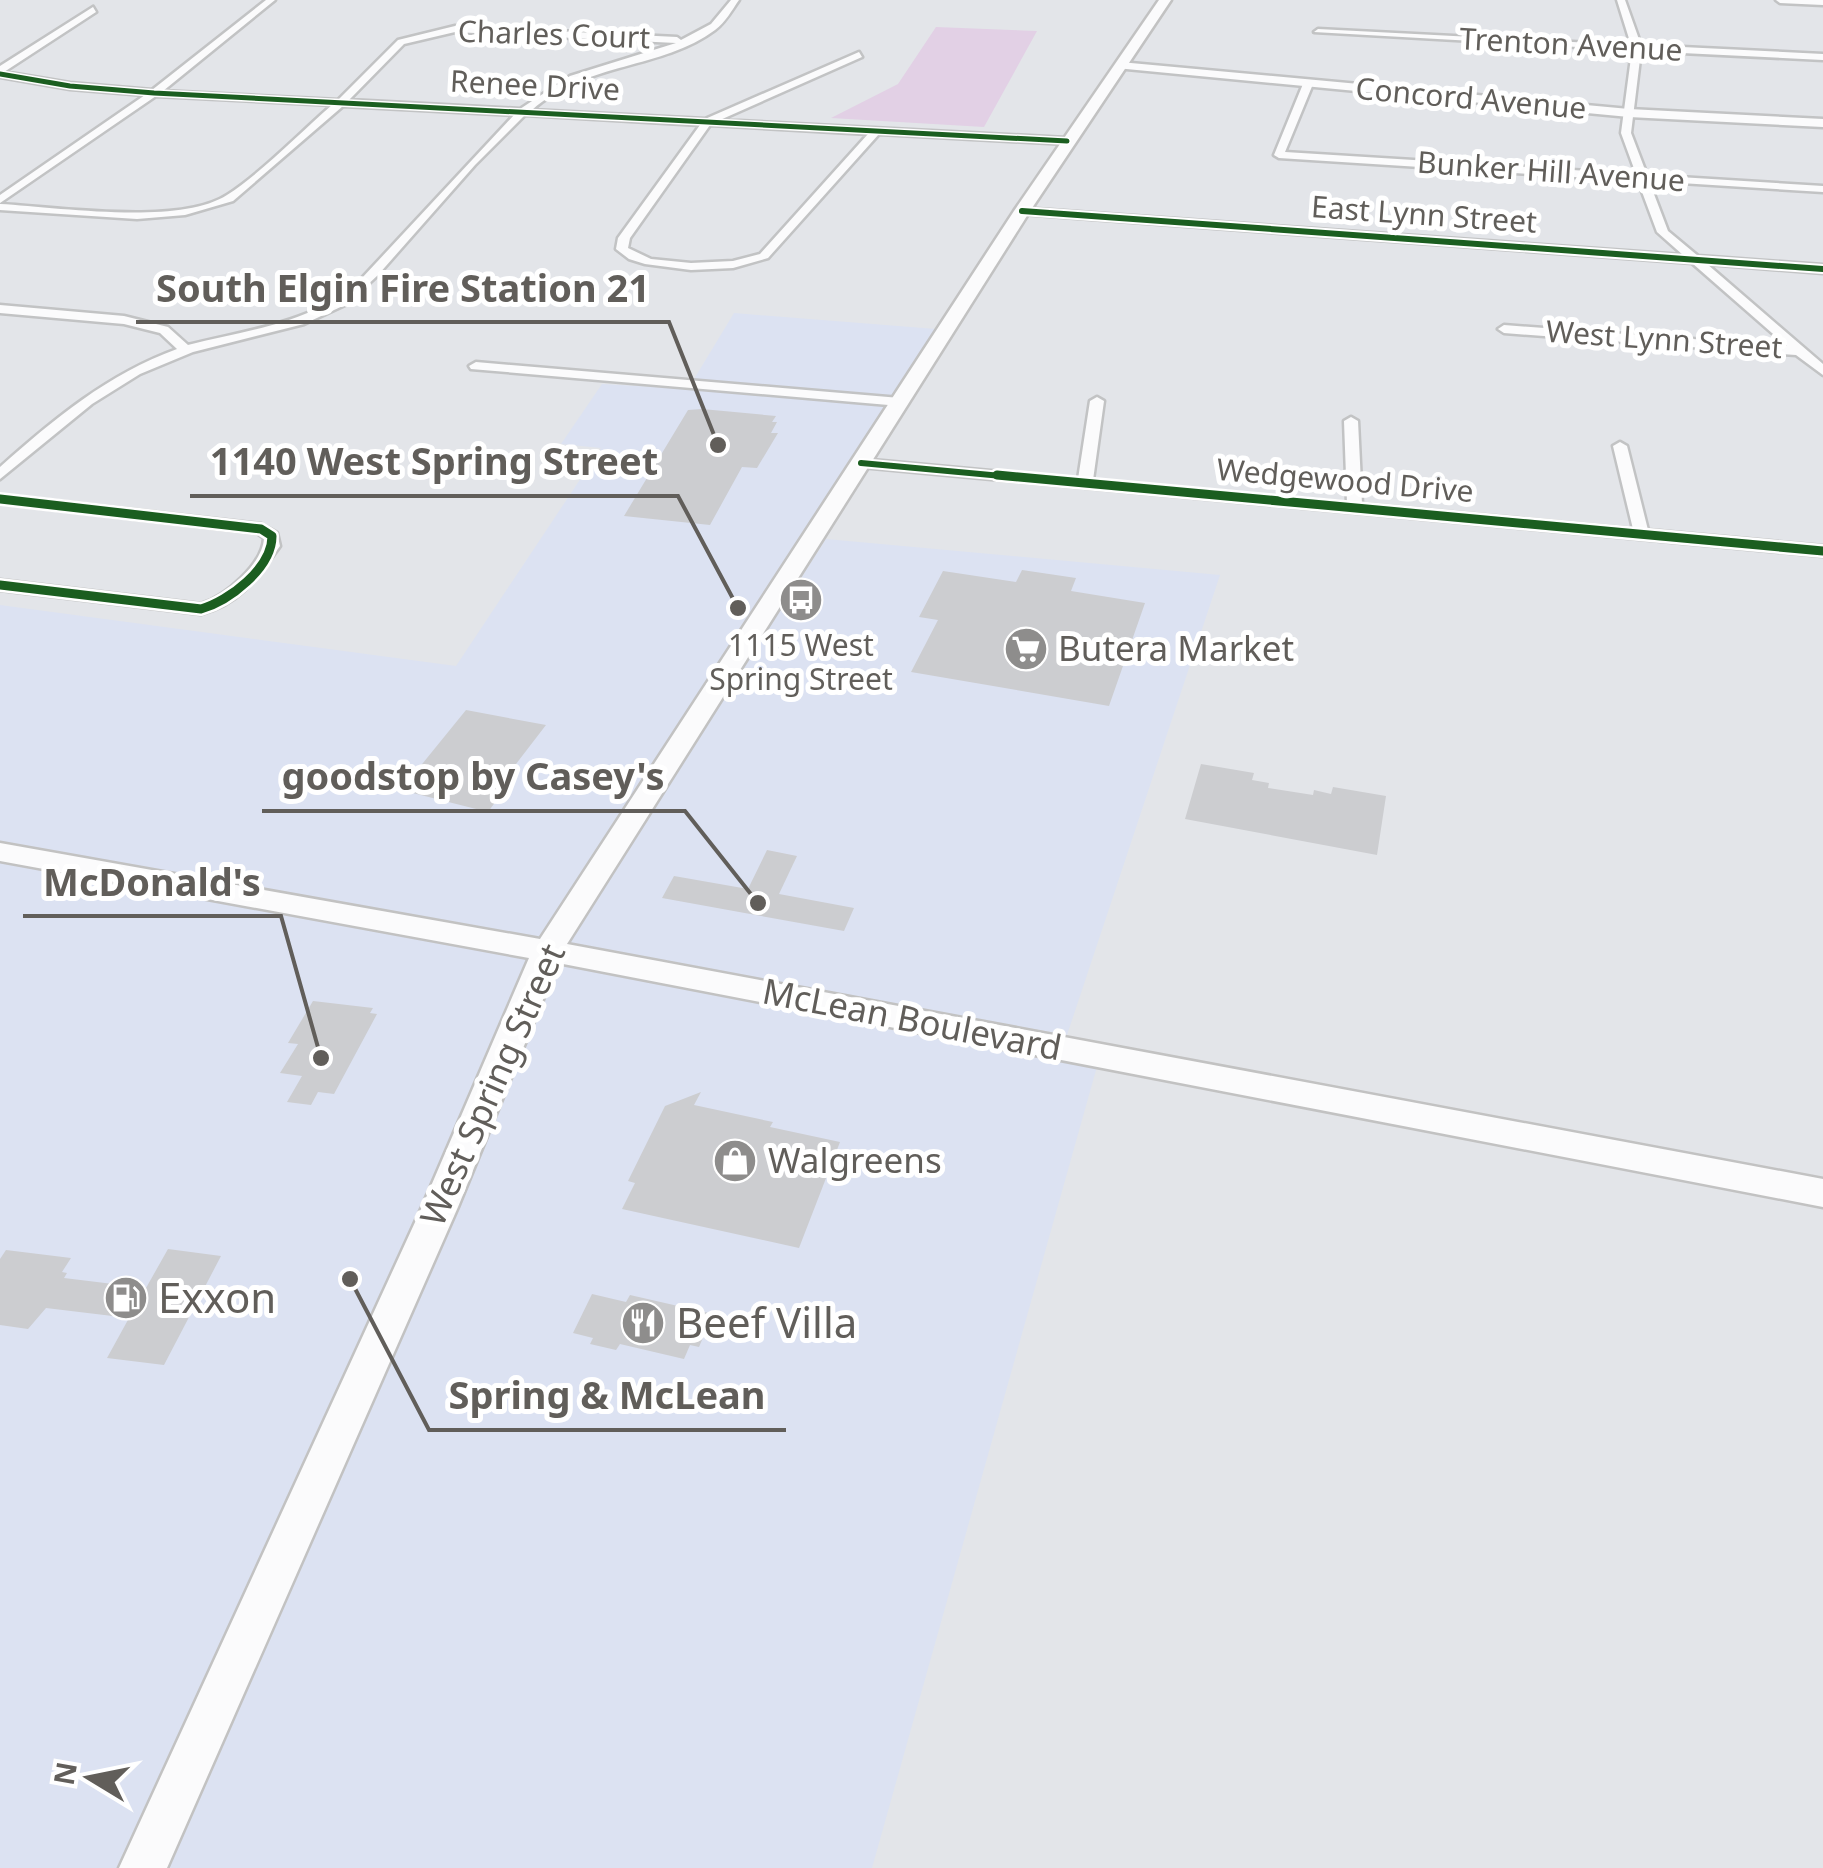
<svg xmlns="http://www.w3.org/2000/svg" width="1823" height="1868" viewBox="0 0 1823 1868" font-family="'Noto Sans',sans-serif">
  <style>
    .commercial { fill: #dce2f2 }
    .green { fill: #e2d0e5 }
    .building { fill: #cccdd0 }
    .lines { fill: none; stroke-linecap: round; stroke-linejoin: round }
    .minor-casing { stroke: #c2c3c4; stroke-width: 5 }
    .tertiary-casing { stroke: #c2c3c4; stroke-width: 5 }
    .secondary-casing { stroke: #c2c2c2; stroke-width: 5 }
    .minor { fill: #fbfbfc; fill-rule: evenodd }
    .tertiary { fill: #fbfbfc; fill-rule: evenodd }
    .secondary { fill: #fbfbfc; fill-rule: evenodd }
    .cycleway-far2-casing { stroke: #fff; stroke-width: 8 }
    .cycleway-far1-casing { stroke: #fff; stroke-width: 10 }
    .cycleway-casing { stroke: #fff; stroke-width: 14 }
    .cycleway-far2 { stroke: #1b5e20; stroke-width: 5 }
    .cycleway-far1 { stroke: #1b5e20; stroke-width: 6 }
    .cycleway { stroke: #1b5e20; stroke-width: 9 }
    .labels { text-anchor: middle; stroke-width: 10; stroke-linejoin: round; paint-order: stroke }
    .far-street-label { font-size: 30px; fill: #615e5a; stroke: #fff }
    .far-poi-label { font-size: 30px; fill: #615e5a; stroke: #fff }
    .poi-label { font-size: 35px; fill: #615e5a; stroke: #fff; text-anchor: start }
    .street-label { font-size: 35px; fill: #615e5a; stroke: #fff }
    .near-poi-label { font-size: 42px; fill: #615e5a; stroke: #fff; text-anchor: start }
    .leader { fill: none; stroke: #615e5a; stroke-width: 4 }
    .callout-dot { fill: #615e5a; stroke: #fff; stroke-width: 4 }
    .callout-label { font-size: 38px; text-anchor: middle; font-weight: bold; fill: #615e5a; stroke: #fff; stroke-width: 10; stroke-linejoin: round; paint-order: stroke }
  </style>
  <rect width="100%" height="100%" fill="#e3e5e9"/>
  <!-- commercial -->
  <g class="commercial">
    <polygon points="734,313 936,329 852,469 543,943 0,847 0,605 456,666 601,448 561,444 602,384 688,389"/>
    <polygon points="826,539 1220,575 1067,1035 567,944"/>
    <polygon points="0,861 533,957 122,1868 0,1868"/>
    <polygon points="556,962 1098,1063 872,1868 159,1868"/>
  </g>
  <!-- green -->
  <polygon class="green" points="936,27 1037,31 984,127 831,118 898,84"/>
  <!-- building -->
  <g class="building">
    <polygon points="702,409 776,416 772,422 777,422 771,433 778,433 757,468 742,467 710,525 624,516 688,410"/>
    <polygon points="1022,570 1076,578 1071,591 1145,603 1109,706 911,672 938,620 919,617 943,571 1016,582"/>
    <polygon points="466,710 546,725 506,777 513,778 488,812 401,790"/>
    <polygon points="1201,764 1254,773 1252,780 1269,783 1268,788 1313,795 1314,790 1331,794 1333,787 1386,796 1377,855 1185,819"/>
    <polygon points="767,850 797,856 779,894 854,908 844,931 662,898 674,876 748,889"/>
    <polygon points="313,1001 373,1008 370,1013 377,1014 334,1094 318,1092 311,1105 287,1102 302,1076 280,1073 298,1044 288,1043"/>
    <polygon points="701,1092 694,1105 773,1122 770,1127 840,1142 799,1248 622,1209 635,1183 628,1181 665,1106"/>
    <polygon points="168,1249 221,1256 164,1365 107,1358 129,1318 46,1308 28,1329 0,1325 0,1259 6,1250 71,1258 62,1272 67,1273 64,1278 146,1288"/>
    <polygon points="592,1294 626,1302 630,1295 713,1314 699,1347 690,1345 684,1359 620,1344 616,1350 590,1344 593,1338 573,1333"/>
  </g>
  <g class="lines">
    <!-- minor casing -->
    <g class="minor-casing">
      <g id="minor">
        <path d="M266,0h9l-112,91 175,9 60,-60 57,-14 222,11 4,3 30,-16 20,-24h8c-7,10 -14,23 -24,30 -54,40 -127,31 -183,80l173,9 154,-67 3,5 -142,63 347,18 5,3 -5,3 -188,-10 -111,124 -35,10 -42,2 -46,-6 -16,-5 -13,-10 2,-11 82,-113 -175,-10 -50,50 -97,110 -31,29 -43,20 -111,28 -53,22 -48,30 -92,75v-12c54,-48 108,-93 177,-118l-17,-16 -36,-9 -124,-11v-8l124,11 44,11 20,18c62,-16 126,-21 174,-67l152,-163 -171,-9 -110,95 -48,14 -48,4 -137,-9v-6c57,3 179,22 227,-9 33,-21 74,-63 105,-90l-176,-9 -156,107v-8l145,-100 -75,-6 -70,-12v-11l93,-59 3,5 -92,60 66,11 82,7zM455,32l221,11 -106,33 -50,33 -171,-9 55,-56zM710,125l158,9 -108,120 -27,7 -42,2 -40,-4 -23,-11 2,-10z"/>
        <polygon points="1617,0 1625,0 1641,45 1823,54 1823,60 1641,51 1631,133 1647,175 1823,186 1823,192 1649,181 1668,231 1698,256 1823,265 1823,273 1707,264 1823,364 1823,375 1796,355 1504,333 1498,329 1504,325 1787,346 1692,263 1022,214 1016,211 1022,208 1683,255 1657,232 1638,181 1279,158 1274,155 1303,84 1308,81 1313,84 1285,152 1636,174 1621,133 1632,50 1314,32 1318,29 1631,45"/>
        <polygon points="1776,0 1823,0 1823,5 1780,3"/>
        <polygon points="476,362 900,398 907,402 900,406 471,369 469,366"/>
        <polygon points="1097,397 1104,401 1093,480 1347,503 1344,421 1351,417 1358,421 1362,504 1633,529 1613,446 1620,442 1627,446 1648,530 1823,546 1823,556 861,467 854,463 861,459 1078,479 1090,401"/>
        <path d="M0,495l261,29 16,9 3,13c-23,32 -40,58 -79,68l-201,-24v-10l201,24c24,-7 62,-40 63,-66l-7,-5 -257,-30z"/>
      </g>
    </g>
    <!-- tertiary casing -->
    <g class="tertiary-casing">
      <polygon id="tertiary" points="1120,62 1629,109 1823,119 1823,127 1629,117 1116,68"/>
    </g>
    <!-- secondary casing -->
    <g class="secondary-casing">
      <polygon id="secondary" points="1159,0 1171,0 1030,211 567,944 1823,1179 1823,1207 558,963 458,1207 167,1868 119,1868 422,1207 529,958 0,861 0,843 540,939 1014,211"/>
    </g>
    <!-- minor -->
    <use href="#minor" class="minor"/>
    <!-- tertiary -->
    <use href="#tertiary" class="tertiary"/>
    <!-- secondary -->
    <use href="#secondary" class="secondary"/>
    <!-- cycleway-far2 casing -->
    <g class="cycleway-far2-casing">
      <polyline id="cycleway-far2" points="0,74 70,86 154,93 1067,141"/>
    </g>
    <!-- cycleway-far1 casing -->
    <g class="cycleway-far1-casing">
      <g id="cycleway-far1">
        <polyline points="1022,211 1823,269"/>
        <polyline points="861,463 1024,478"/>
      </g>
    </g>
    <!-- cycleway casing -->
    <g class="cycleway-casing">
      <g id="cycleway">
        <polyline points="997,475 1823,551"/>
        <path d="M0,499l261,30 11,7c0,32 -43,65 -71,73l-201,-24"/>
      </g>
    </g>
    <!-- cycleway-far2 -->
    <use href="#cycleway-far2" class="cycleway-far2"/>
    <!-- cycleway-far1 -->
    <use href="#cycleway-far1" class="cycleway-far1"/>
    <!-- cycleway -->
    <use href="#cycleway" class="cycleway"/>
  </g>
  <!-- icons -->
  <defs>
    <g id="bus-disc" transform="scale(2.25)"><circle r="9.5" fill="#8e8d8c" stroke="#fff"/><path d="M-5-6H5V4H4V6H2V4H-2V6H-4V4H-5ZM-3.5-4V0h7V-4ZM-3.5 1.2v1.5H-2V1.2ZM2 1.2v1.5H3.5V1.2Z" fill="#fff"/></g>
    <g id="supermarket-disc" transform="scale(2.25)"><circle r="9.5" fill="#8e8d8c" stroke="#fff"/><path d="M-6-5.5h2.5l.6 2H6L4.5 2H-2.5L-4.4-4H-6ZM-1.5 3.2a1.3 1.3 0 1 0 .1 0ZM3 3.2a1.3 1.3 0 1 0 .1 0Z" fill="#fff"/></g>
    <g id="shop-disc" transform="scale(2.25)"><circle r="9.5" fill="#8e8d8c" stroke="#fff"/><path d="M-5-2.5h2.3a2.7 3.5 0 0 1 5.4 0H5L5.5 6h-11ZM-1.5-2.5h3a1.5 2.3 0 0 0-3 0Z" fill="#fff"/></g>
    <g id="fuel-disc" transform="scale(2.25)"><circle r="9.5" fill="#8e8d8c" stroke="#fff"/><path d="M-5.5-6h7V0h2V4h1.3V-2.5L3-4.5l.8-.8L6-3V5H2.5V1h-1V6h-7ZM-4.2-4.7v3.2H.2V-4.7Z" fill="#fff"/></g>
    <g id="restaurant-disc" transform="scale(2.25)"><circle r="9.5" fill="#8e8d8c" stroke="#fff"/><path d="M-5-6h1v4h1v-4h1v4h1v-4h1v5L-1.5 .5V6h-2V.5L-5-1ZM5-6V6H3V1.5H1.5Q1.5-4 5-6Z" fill="#fff"/></g>
  </defs>
  <g fill-rule="evenodd">
    <use href="#bus-disc" x="801" y="600"/>
    <use href="#supermarket-disc" x="1026" y="649"/>
    <use href="#shop-disc" x="735" y="1161"/>
    <use href="#fuel-disc" x="126" y="1298"/>
    <use href="#restaurant-disc" x="643" y="1323"/>
  </g>
  <g class="labels">
    <!-- far-street labels -->
    <g class="far-street-label">
      <text transform="translate(554 35) rotate(2)" y="10">Charles Court</text>
      <text transform="translate(1571 45) rotate(3)" y="10">Trenton Avenue</text>
      <text transform="translate(535 86) rotate(3)" y="10">Renee Drive</text>
      <text transform="translate(1471 99) rotate(5)" y="10">Concord Avenue</text>
      <text transform="translate(1551 172) rotate(4)" y="10">Bunker Hill Avenue</text>
      <text transform="translate(1424 215) rotate(4)" y="10">East Lynn Street</text>
      <text transform="translate(1664 340) rotate(4)" y="10">West Lynn Street</text>
      <text transform="translate(1345 481) rotate(5)" y="10">Wedgewood Drive</text>
    </g>
    <!-- far-poi labels -->
    <g class="far-poi-label">
      <text x="801" y="656">1115 West<tspan x="801" dy="34">Spring Street</tspan></text>
    </g>
    <!-- poi labels -->
    <g class="poi-label">
      <text x="1058" y="661">Butera Market</text>
      <text x="768" y="1173">Walgreens</text>
    </g>
    <!-- street labels -->
    <g class="street-label">
      <text transform="translate(912 1020) rotate(11)" y="12">McLean Boulevard</text>
      <text transform="translate(493 1085) rotate(-66)" y="12">West Spring Street</text>
    </g>
    <!-- near-poi labels -->
    <g class="near-poi-label">
      <text x="158" y="1313">Exxon</text>
      <text x="676" y="1338">Beef Villa</text>
    </g>
  </g>
  <!-- callouts -->
  <path class="leader" d="M718 445L669 322H136M738 608L678 496H190M758 903L685 811H262M321 1058L281 916H23M350 1279L429 1430H786"/>
  <g class="callout-dot">
    <circle cx="718" cy="445" r="10"/>
    <circle cx="738" cy="608" r="10"/>
    <circle cx="758" cy="903" r="10"/>
    <circle cx="321" cy="1058" r="10"/>
    <circle cx="350" cy="1279" r="10"/>
  </g>
  <g class="callout-label">
    <text x="403" y="302">South Elgin Fire Station 21</text>
    <text x="434" y="475">1140 West Spring Street</text>
    <text x="473" y="790">goodstop by Casey's</text>
    <text x="152" y="896">McDonald's</text>
    <text x="607" y="1409">Spring &amp; McLean</text>
  </g>
  <!-- north arrow -->
  <g transform="translate(90 1778) rotate(280)" stroke="#ffffff" stroke-width="8" paint-order="stroke">
  <path d="M0-8L18 38L0 25L-18 38Z" fill="#615e5a"/>
  <text y="-15" font-size="28" font-weight="bold" text-anchor="middle" fill="#615e5a">N</text>
  </g>
</svg>
